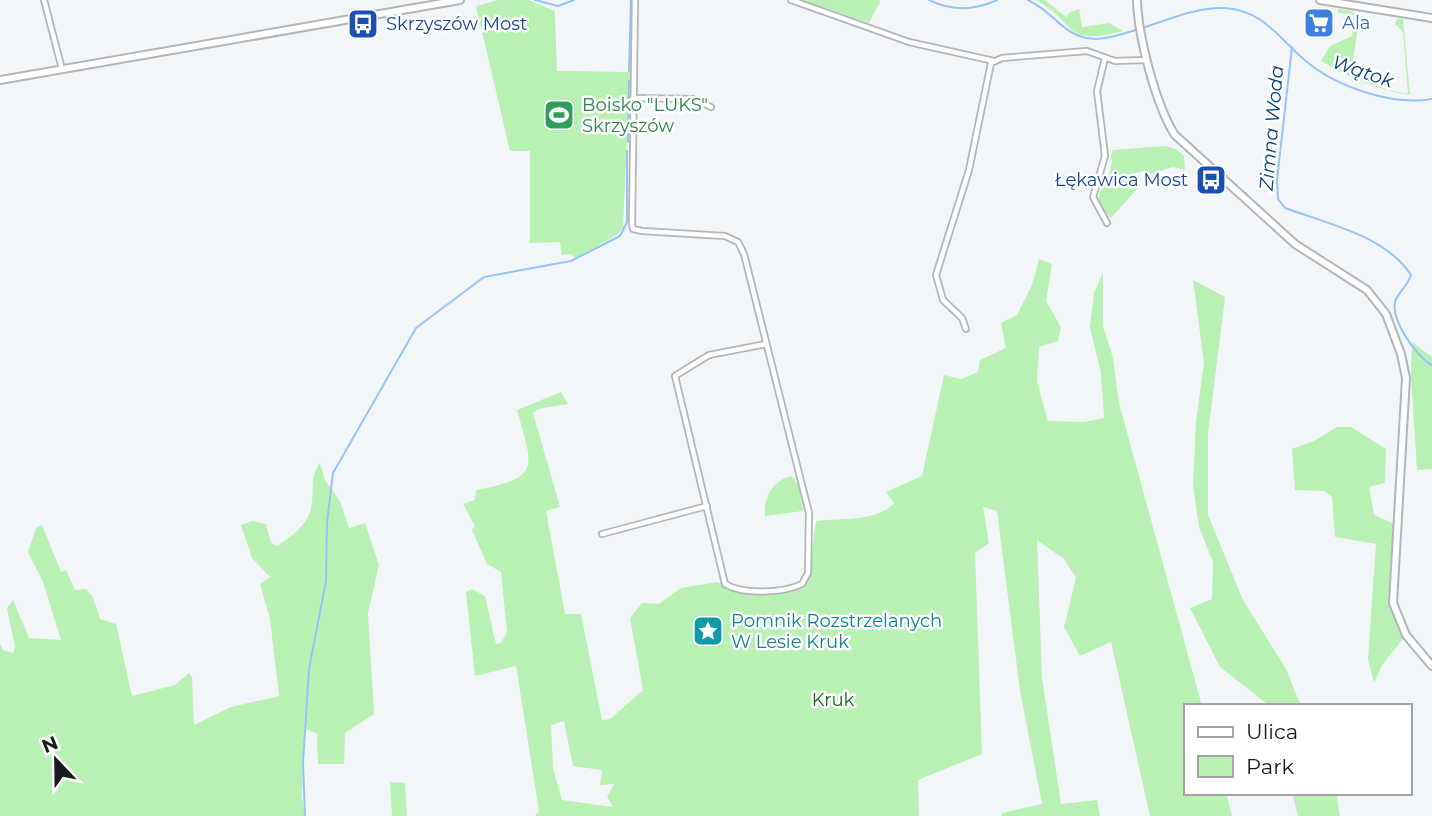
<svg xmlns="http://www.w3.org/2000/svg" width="1432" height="816" viewBox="0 0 1432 816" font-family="Montserrat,sans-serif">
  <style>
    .green { fill: #b9f0b4; fill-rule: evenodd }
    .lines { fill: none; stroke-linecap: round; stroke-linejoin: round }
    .stream { stroke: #94c3f8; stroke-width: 2 }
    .minor-casing { stroke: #b3b6b9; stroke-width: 8 }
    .tertiary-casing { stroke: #b3b6b9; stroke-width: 10 }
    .minor { stroke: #fff; stroke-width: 4.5 }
    .tertiary { stroke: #fff; stroke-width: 6 }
    .labels { text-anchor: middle; stroke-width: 5; stroke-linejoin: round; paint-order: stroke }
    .shop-label { font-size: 18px; fill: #366cbe; stroke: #fff; text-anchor: start }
    .transit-label { font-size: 18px; fill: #164399; stroke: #fff; text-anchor: start }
    .leisure-label { font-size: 18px; fill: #27864d; stroke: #fff; text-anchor: start }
    .culture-label { font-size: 18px; fill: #0d838f; stroke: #fff; text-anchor: start }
    .park-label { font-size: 18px; fill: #116911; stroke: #fff }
    .water-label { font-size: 19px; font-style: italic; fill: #00417b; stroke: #fff }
  </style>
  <rect width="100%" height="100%" fill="#f3f6f9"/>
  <!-- green -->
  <g class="green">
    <polygon points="498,0 529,0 555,11 557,71 630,72 623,227 618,234 576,258 570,254 562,255 560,242 530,243 530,151 510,151 476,6"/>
    <polygon points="802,0 879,0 880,2 869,23"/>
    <path d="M1036,0h9l21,17 4,-5 9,-3 3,18 27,-4 14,8c-61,16 -45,-8 -87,-31z"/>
    <path d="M1338,9l14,2 7,8 -8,57 37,14 20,4 -5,-62 -8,-8 2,-5h6l7,76c-34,-5 -60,-18 -89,-34l9,-15 22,-10 2,-21 -16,-2z"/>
    <path d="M1165,146l11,3 8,7 1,14 -12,-3 -22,7 -7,-3 -9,2 1,17 -25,28c-25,-25 -4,-26 0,-51 2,-7 -2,-10 2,-17z"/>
    <path d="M1039,259l13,5 -6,37 15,26 -3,14 -19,6 -2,34 11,40 36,1 20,-4 -3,-44 -11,-47 4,-34 9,-21v54l10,32 6,45 83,303h-17v87h41l6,23h-82l-39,-174 -31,14 -16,-29 12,-49 -12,-19 -27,-19 5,138 19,126 36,-4 3,16h-98v-3l40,-9 -22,-113 -23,-180 -14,-4 6,36 -14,10 7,201 -64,26 1,36h-384l4,-5 -23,-145 -41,10 -9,-84 6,-3 13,7 11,48 5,-1 6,-11 -6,-60 -14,-8 -15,-34 3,-4 -12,-22 12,-4 1,-10c66,-13 57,-22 41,-80l44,-18 7,12 -30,5 -5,4 27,94 -14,4 19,103h16l21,106 8,-1 33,-29 -13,-72 12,-15 17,1 22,-16 36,-6 32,11 55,-5 4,-10 8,-57c24,-3 62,1 78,-18l-8,-11 36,-16 22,-101 17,4 17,-7 2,-12 26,-12 -5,-25 16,-8 15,-30zM564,721l9,45 29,4 -2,15 14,-1 -7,13 6,10 -51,-7 -9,-32 -2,-43z"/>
    <polygon points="1193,280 1225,297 1208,433 1208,515 1243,600 1286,669 1301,706 1270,706 1220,667 1190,608 1212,599 1213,562 1199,527 1193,484 1196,421 1204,363"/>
    <polygon points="1412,342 1432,357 1432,469 1417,470 1411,376"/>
    <polygon points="1337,427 1351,427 1386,449 1385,483 1369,487 1374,515 1397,525 1392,596 1406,635 1382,665 1374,683 1368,659 1376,544 1335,537 1332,497 1325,491 1295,490 1292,449 1314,441"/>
    <path d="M320,463l5,17 15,21 9,27 16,-5 14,42 -11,48 6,101 -29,19 -1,31h-26l-1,-30 -13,-6 -2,70 3,18h-305v-172l3,6 10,3 2,-6 -8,-39 6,-8 16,38 32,2 -18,-58 -15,-30 8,-24 6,-3 19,47 5,-2 9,20 11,-1 7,8 7,22 16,5 16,72 43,-11 14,-12 3,4 2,48 37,-18 48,-11 -9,-77 -10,-35 10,-7 -18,-19 -11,-33 12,-4 13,3 5,19 6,3c13,-8 32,-23 34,-38 4,-17 -2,-31 9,-45z"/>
    <path d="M792,476l7,11 4,24 -38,5c-2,-19 8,-36 27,-40z"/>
    <polygon points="390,782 405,783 407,816 392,816"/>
    <polygon points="1296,793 1336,793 1340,816 1298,816 1293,797"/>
  </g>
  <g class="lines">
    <!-- stream -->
    <g class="stream">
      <polyline points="535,0 558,6 574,0"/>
      <path d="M929,0c23,11 44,11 68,0"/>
      <path d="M1028,0c13,6 21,14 31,23 26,24 47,16 77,7"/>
      <path d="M1142,28c26,-8 54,-21 82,-20 40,2 55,31 83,54 30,25 86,44 125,37"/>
      <path d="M1292,47l-15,133 1,19 7,9c41,15 101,28 126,67 -3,10 -10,15 -15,24 -8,18 21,59 36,66"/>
      <polyline points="629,71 631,0"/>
      <polyline points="628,142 629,81"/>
      <polyline points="305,816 303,763 309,669 326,581 327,522 333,473 416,328 484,277 571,261 620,236 627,222 627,151"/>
    </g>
    <!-- minor casing -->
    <g class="minor-casing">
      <g id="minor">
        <polyline points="44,0 62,69"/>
        <path d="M635,0l-3,225 1,4 9,2 83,5 13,6 6,12 65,259 -1,60 -6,11c-19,9 -59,11 -77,0l-50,-208 34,-21 57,-11"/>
        <polyline points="791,0 909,42 994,61"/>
        <polyline points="1105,58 1097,91 1105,156 1093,197 1107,223"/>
        <polyline points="633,98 694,99 711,107"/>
        <polyline points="966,329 962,318 943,300 936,275 969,170 991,63 1002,58 1087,51 1115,61 1146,60"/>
        <polyline points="602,534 707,506"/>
      </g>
    </g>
    <!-- tertiary casing -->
    <g class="tertiary-casing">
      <g id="tertiary">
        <path d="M1137,0c1,36 19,106 38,135l120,109 72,46 19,24 15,40 5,24 -13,225 13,32 26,31"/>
        <polyline points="1320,0 1432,18"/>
        <polyline points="0,80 460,0"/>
      </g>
    </g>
    <!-- minor -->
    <use href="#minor" class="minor"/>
    <!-- tertiary -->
    <use href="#tertiary" class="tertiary"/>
  </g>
  <!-- icons -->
  <defs>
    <g id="supermarket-square" transform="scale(1.575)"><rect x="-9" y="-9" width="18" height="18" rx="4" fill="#3f7fe0" stroke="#fff"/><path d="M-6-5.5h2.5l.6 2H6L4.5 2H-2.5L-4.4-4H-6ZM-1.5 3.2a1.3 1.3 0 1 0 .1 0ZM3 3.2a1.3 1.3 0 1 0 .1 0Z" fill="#fff"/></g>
    <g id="bus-square" transform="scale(1.575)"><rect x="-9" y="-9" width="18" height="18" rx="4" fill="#1a4fb4" stroke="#fff"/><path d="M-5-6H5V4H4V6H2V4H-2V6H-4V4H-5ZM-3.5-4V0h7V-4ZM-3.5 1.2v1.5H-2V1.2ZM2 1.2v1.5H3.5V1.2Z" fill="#fff"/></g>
    <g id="stadium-square" transform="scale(1.575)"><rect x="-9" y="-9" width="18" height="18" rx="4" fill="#2e9e5b" stroke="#fff"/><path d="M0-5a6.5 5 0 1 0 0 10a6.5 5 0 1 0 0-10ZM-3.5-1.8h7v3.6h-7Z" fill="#fff"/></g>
    <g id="sight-square" transform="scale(1.575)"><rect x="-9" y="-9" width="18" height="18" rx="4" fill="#0f9aa8" stroke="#fff"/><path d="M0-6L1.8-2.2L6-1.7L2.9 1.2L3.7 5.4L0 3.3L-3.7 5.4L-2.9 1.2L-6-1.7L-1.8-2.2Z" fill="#fff"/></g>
  </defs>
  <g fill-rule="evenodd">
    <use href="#supermarket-square" x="1319" y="23"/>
    <use href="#bus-square" x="363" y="24"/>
    <use href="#stadium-square" x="559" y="115"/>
    <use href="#bus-square" x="1211" y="180"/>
    <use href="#sight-square" x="708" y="631"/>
  </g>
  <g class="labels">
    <!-- shop labels -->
    <g class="shop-label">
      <text x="1342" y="29">Ala</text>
    </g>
    <!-- transit labels -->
    <g class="transit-label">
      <text x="386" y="30">Skrzyszów Most</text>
      <text x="1188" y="186" text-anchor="end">Łękawica Most</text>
    </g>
    <!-- leisure labels -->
    <g class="leisure-label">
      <text x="582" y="111">Boisko "LUKS"<tspan x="582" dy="21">Skrzyszów</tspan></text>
    </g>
    <!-- culture labels -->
    <g class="culture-label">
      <text x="731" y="627">Pomnik Rozstrzelanych<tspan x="731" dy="21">W Lesie Kruk</tspan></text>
    </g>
    <!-- park labels -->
    <g class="park-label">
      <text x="833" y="706">Kruk</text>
    </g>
    <!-- water labels -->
    <g class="water-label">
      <text transform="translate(1363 71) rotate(19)" y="7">Wątok</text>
      <text transform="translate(1271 128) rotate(-85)" y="7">Zimna Woda</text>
    </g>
  </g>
  <!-- legend -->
  <rect x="1184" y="704" width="228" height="91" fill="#ffffff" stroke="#a3a3a4" stroke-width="2"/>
  <rect x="1198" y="727" width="35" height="10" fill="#ffffff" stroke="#a3a3a4" stroke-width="2"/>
  <text x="1246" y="739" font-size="21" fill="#191a1b">Ulica</text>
  <rect x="1198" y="756" width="35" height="21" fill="#b9f0b4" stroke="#a3a3a4" stroke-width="2"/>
  <text x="1246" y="774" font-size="21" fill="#191a1b">Park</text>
  <!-- north arrow -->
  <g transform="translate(56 760) rotate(338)" stroke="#ffffff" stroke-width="5" paint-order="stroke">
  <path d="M0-5L12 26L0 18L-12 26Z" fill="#191a1b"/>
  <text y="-10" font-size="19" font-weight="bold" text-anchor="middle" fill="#191a1b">N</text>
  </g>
</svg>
